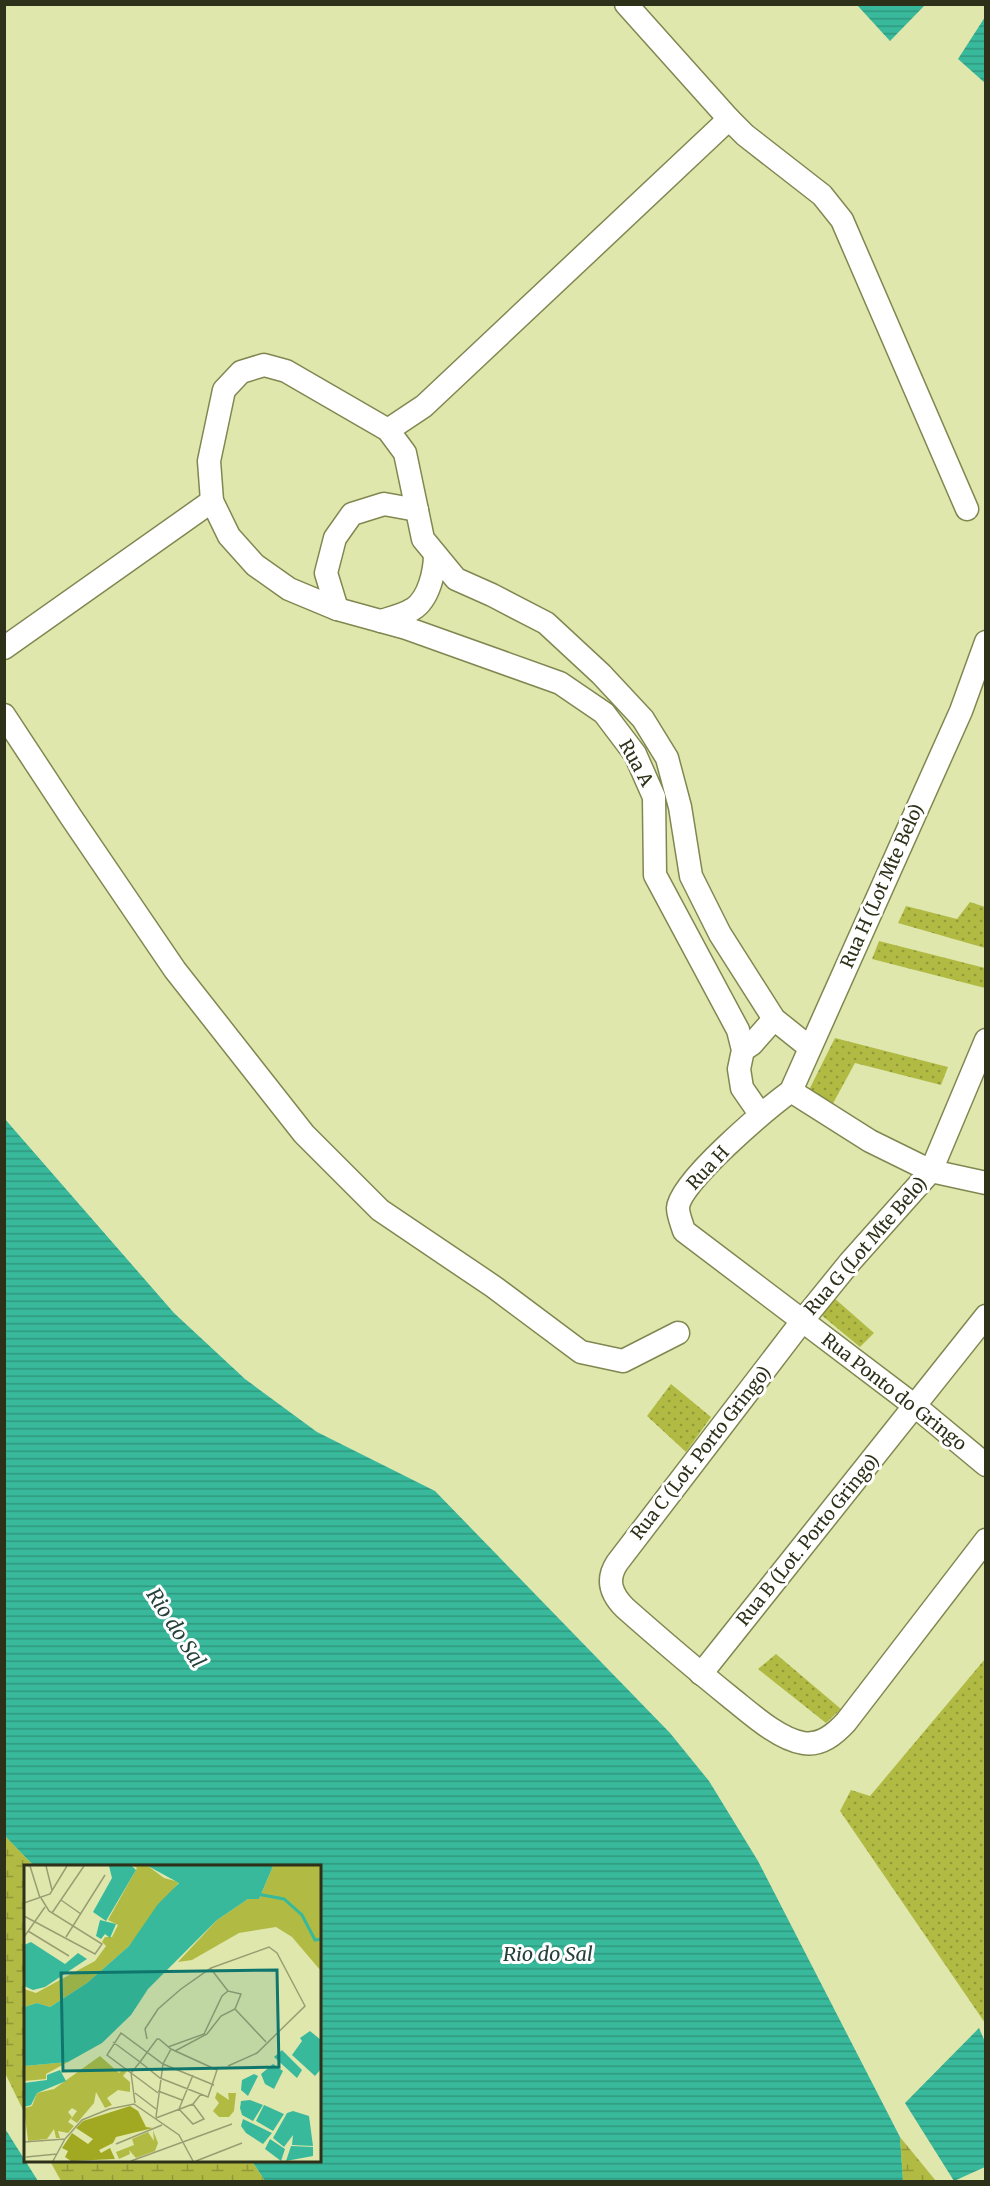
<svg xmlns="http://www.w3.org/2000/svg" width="990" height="2186" viewBox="0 0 990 2186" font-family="Merriweather,serif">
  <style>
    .grass { fill: url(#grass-dots) }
    .wetland { fill: url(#wetland-marsh) }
    .water { fill: url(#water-rules) }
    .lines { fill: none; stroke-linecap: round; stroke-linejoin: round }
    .minor-casing { stroke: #818750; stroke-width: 25 }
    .minor { stroke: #fff; stroke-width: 22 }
    .labels { text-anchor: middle; stroke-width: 6; stroke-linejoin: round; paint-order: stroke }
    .street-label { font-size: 18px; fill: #2e3119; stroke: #fff }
    .water-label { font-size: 20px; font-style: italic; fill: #27413a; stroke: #fff }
    .inset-river { fill: none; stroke: #38b99b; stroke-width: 3 }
    .inset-road { fill: none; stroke: #999e72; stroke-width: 1.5 }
    .view { fill: #0f766e; fill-opacity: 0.15; stroke: #0f766e; stroke-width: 3 }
    .inset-edge { fill: none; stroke: #2e3119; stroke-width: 3 }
  </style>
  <defs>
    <pattern id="grass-dots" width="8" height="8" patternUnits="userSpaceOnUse" patternTransform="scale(1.5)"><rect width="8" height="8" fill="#b1bb44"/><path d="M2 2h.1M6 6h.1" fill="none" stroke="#909938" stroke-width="1.8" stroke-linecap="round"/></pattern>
    <pattern id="wetland-marsh" width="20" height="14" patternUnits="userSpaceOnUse" patternTransform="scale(1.5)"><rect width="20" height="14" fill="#b1bb44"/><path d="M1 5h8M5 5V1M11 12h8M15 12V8" fill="none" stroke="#909938"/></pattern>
    <pattern id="water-rules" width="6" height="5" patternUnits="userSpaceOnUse" patternTransform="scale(1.5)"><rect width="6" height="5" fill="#38b99b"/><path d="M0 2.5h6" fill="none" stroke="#30977e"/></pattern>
  </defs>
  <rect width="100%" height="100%" fill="#e0e7ad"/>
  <!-- grass -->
  <g class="grass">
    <polygon points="970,902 985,907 985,948 898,923 906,906 957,919"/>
    <polygon points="879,941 985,968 985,988 872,959"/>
    <polygon points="835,1038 948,1067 941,1085 855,1063 830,1109 807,1094"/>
    <polygon points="833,1297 874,1333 860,1347 819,1313"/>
    <polygon points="671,1384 711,1417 686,1452 647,1416"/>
    <polygon points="776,1654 841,1709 826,1723 758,1669"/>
    <polygon points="985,1659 985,2023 840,1811 851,1790 870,1796"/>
  </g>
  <!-- wetland -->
  <g class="wetland">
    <polygon points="5,1836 34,1866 26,1866 25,2114 5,2073"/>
    <polygon points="900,2137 936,2181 903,2181"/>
    <polygon points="50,2161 252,2161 265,2181 61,2181"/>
  </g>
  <!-- water -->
  <g class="water">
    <polygon points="857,5 925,5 890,41"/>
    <polygon points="985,17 985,83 958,59"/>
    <polygon points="4,1118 174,1313 245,1379 317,1432 435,1491 670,1733 709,1781 758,1861 900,2137 903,2181 265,2181 252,2161 320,2160 320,1866 34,1866 5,1836"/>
    <polygon points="979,2028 986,2044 985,2167 954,2181 905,2103"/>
    <polygon points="4,2127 38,2181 5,2181"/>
  </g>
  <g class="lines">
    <!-- minor casing -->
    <g class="minor-casing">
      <g id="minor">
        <polyline points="626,4 729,119 745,135 822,195 842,220 967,509"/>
        <polyline points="388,430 424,406 729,119"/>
        <polyline points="337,609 326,573 335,538 352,514 384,504 417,510"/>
        <path d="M381,621c10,-3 23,-6 32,-12 16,-10 22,-38 22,-55"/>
        <path d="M986,642l-25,69 -170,380c-23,17 -112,91 -113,117 0,7 4,16 6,23l231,175 71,59"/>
        <polyline points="4,648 212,501"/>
        <polyline points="4,715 71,817 175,970 304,1134 380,1210 494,1287 581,1352 623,1361 678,1333"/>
        <path d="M986,1040l-55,131 -81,91 -47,58 -186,243c-11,17 -6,31 8,45 34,30 69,60 105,89 19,15 48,42 73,46 18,3 32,-9 43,-21l140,-182"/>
        <polyline points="743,1050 752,1044 774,1019"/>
        <polyline points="791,1091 870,1141 931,1171 986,1183"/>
        <polyline points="760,1114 742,1088 739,1069 743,1050 738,1030 655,875 654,797 635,754 604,713 560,683 406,628 337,609 289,589 255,565 229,536 212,501 209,461 224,390 241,372 264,365 286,371 388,430 405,453 423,539 456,579 492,595 546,623 601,674 643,719 667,758 680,807 691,876 720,934 774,1019 809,1047"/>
        <polyline points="701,1674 986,1316"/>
      </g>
    </g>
    <!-- minor -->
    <use href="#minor" class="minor"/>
  </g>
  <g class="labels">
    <!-- street labels -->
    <g class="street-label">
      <text transform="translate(636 763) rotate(61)" y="6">Rua A</text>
      <text transform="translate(882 886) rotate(-66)" y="6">Rua H (Lot Mte Belo)</text>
      <text transform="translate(708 1168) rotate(-47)" y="6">Rua H</text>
      <text transform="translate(866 1246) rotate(-49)" y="6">Rua G (Lot Mte Belo)</text>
      <text transform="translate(894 1392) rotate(38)" y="6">Rua Ponto do Gringo</text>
      <text transform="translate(701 1453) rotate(-52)" y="6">Rua C (Lot. Porto Gringo)</text>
      <text transform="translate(808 1540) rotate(-51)" y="6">Rua B (Lot. Porto Gringo)</text>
    </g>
    <!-- water labels -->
    <g class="water-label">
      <text transform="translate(176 1628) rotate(57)" y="7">Rio do Sal</text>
      <text x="548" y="1961">Rio do Sal</text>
    </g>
  </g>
  <!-- overview -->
  <g transform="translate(24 1865)">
    <rect width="297" height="297" fill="#e0e7ad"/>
    <path d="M76,191l19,17 4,-4 4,2 -4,5 7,6v10l-12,-2 -11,8 5,7 -7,3 -9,-16 -2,11 -17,20 -6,-4 6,-8 -5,-3 -4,4 4,5 -4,5 6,4 -6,7 -10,-2 2,7h-4l-2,-9 -7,10 -19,2 -4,-33 8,-2 5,-13 17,-4zM193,227l12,8 -1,-7h8l-2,18 -5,6h-10l-6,-6 6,-8 -4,-5zM129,265l5,13 -3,8 -19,7 -7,-8 1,4 -11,5 -3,-7 18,-7 -2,-6 16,-7 6,9z" fill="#b1bb44"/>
    <path d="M106,241l8,5 8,16 7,1 -37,9 -3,6 -14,7 2,3 9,-5 5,11 -44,2 -6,-4 3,-6 -6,-3 10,-15 16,11 5,-5 -17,-11 7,-7z" fill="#a0a921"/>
    <path d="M109,1h15l16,12 15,4 -50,64 -42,37 -37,24 -13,-4 -13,4v-18l12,4 59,-32 11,-15 -4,-4 3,-5h7l6,-12 -10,-5 29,-52zM249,1h48v105l-29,-34 -16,-10 -37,6 -47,27 -14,2 39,-42 31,-21h11zM44,197l-22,12v5l-22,2v-15z" fill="#b1bb44"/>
    <path d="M85,1h23l4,4 -30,51 -13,-9 19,-34zM124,1h125l-14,33h-11l-31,21 -69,69 -17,26 -29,28 -34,19 -44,4v-59l13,-4 13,4 37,-24 42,-37 29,-42 21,-21zM76,55l16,4 -6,14 -5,-4 -4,5 -5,-3zM7,77l34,22 13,-11 9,6 -42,28 -12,3 -9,-4v-41zM286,166l11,9v29l-6,7 -23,-21 10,-14 -2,-3zM258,185l20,20 -5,8 -23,-21zM249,199l10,7 -9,18 -9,-5 -4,-10zM36,205l6,11 -29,12 -6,12 -7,2v-24l23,-3v-5zM230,209l4,2 -10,20 -7,-6 1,-10zM226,235l13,5 -10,16 -11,-6 -2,-7 1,-7zM240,240l20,9 -11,17 -17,-10zM269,246l16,5 4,30 -21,-1 1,-10 -9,12 -11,-9 14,-25zM219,254l29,14 -9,11 -17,-11 -5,-7zM246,274l15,10 -4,12 -16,-12zM267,281l22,1v9l-27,5z" fill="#38b99b"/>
    <path class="inset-river" d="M233,29l27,5 18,16 13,25 6,-1"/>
    <path class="inset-road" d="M6,1l10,32M22,1l6,24M37,35l20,14M0,38l26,-9 17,-28M28,48l32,-47M0,51l71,38 7,-10 -53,-33 -8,-13M4,66l41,25M0,72l21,-30M42,72l39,-62M187,104l17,22M211,144l31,33M123,174l-2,-10 13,-20 23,-20 30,-21 58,-21 8,6 28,53 -48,47 -29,13M89,177l27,20 20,16 48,19 9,-27 -46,-21 -12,-10h-2l-17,23 -9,11M144,182l36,-13 18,-38 6,-5 13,3 -6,15 -14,7 -14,18 -32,17M107,208l4,30M169,210l-14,34 14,15 11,-5 -11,-15M134,226l24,9M111,228l21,16M134,228l-51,-38 14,-22 42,31 51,21M132,252l7,-53 8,-15M132,253l37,-14 8,-10M0,277l41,-3M92,279l46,-19M2,292l31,-3M29,296l12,-22 17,-19 27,-11 25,-5 45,31 14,26M107,296l101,-37M172,296l46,-18"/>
    <path class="view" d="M253,105l2,97 -216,4 -2,-98z"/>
    <rect width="297" height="297" class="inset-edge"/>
  </g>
  <!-- border -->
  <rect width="990" height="2186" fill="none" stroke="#2e3119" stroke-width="12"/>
</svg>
